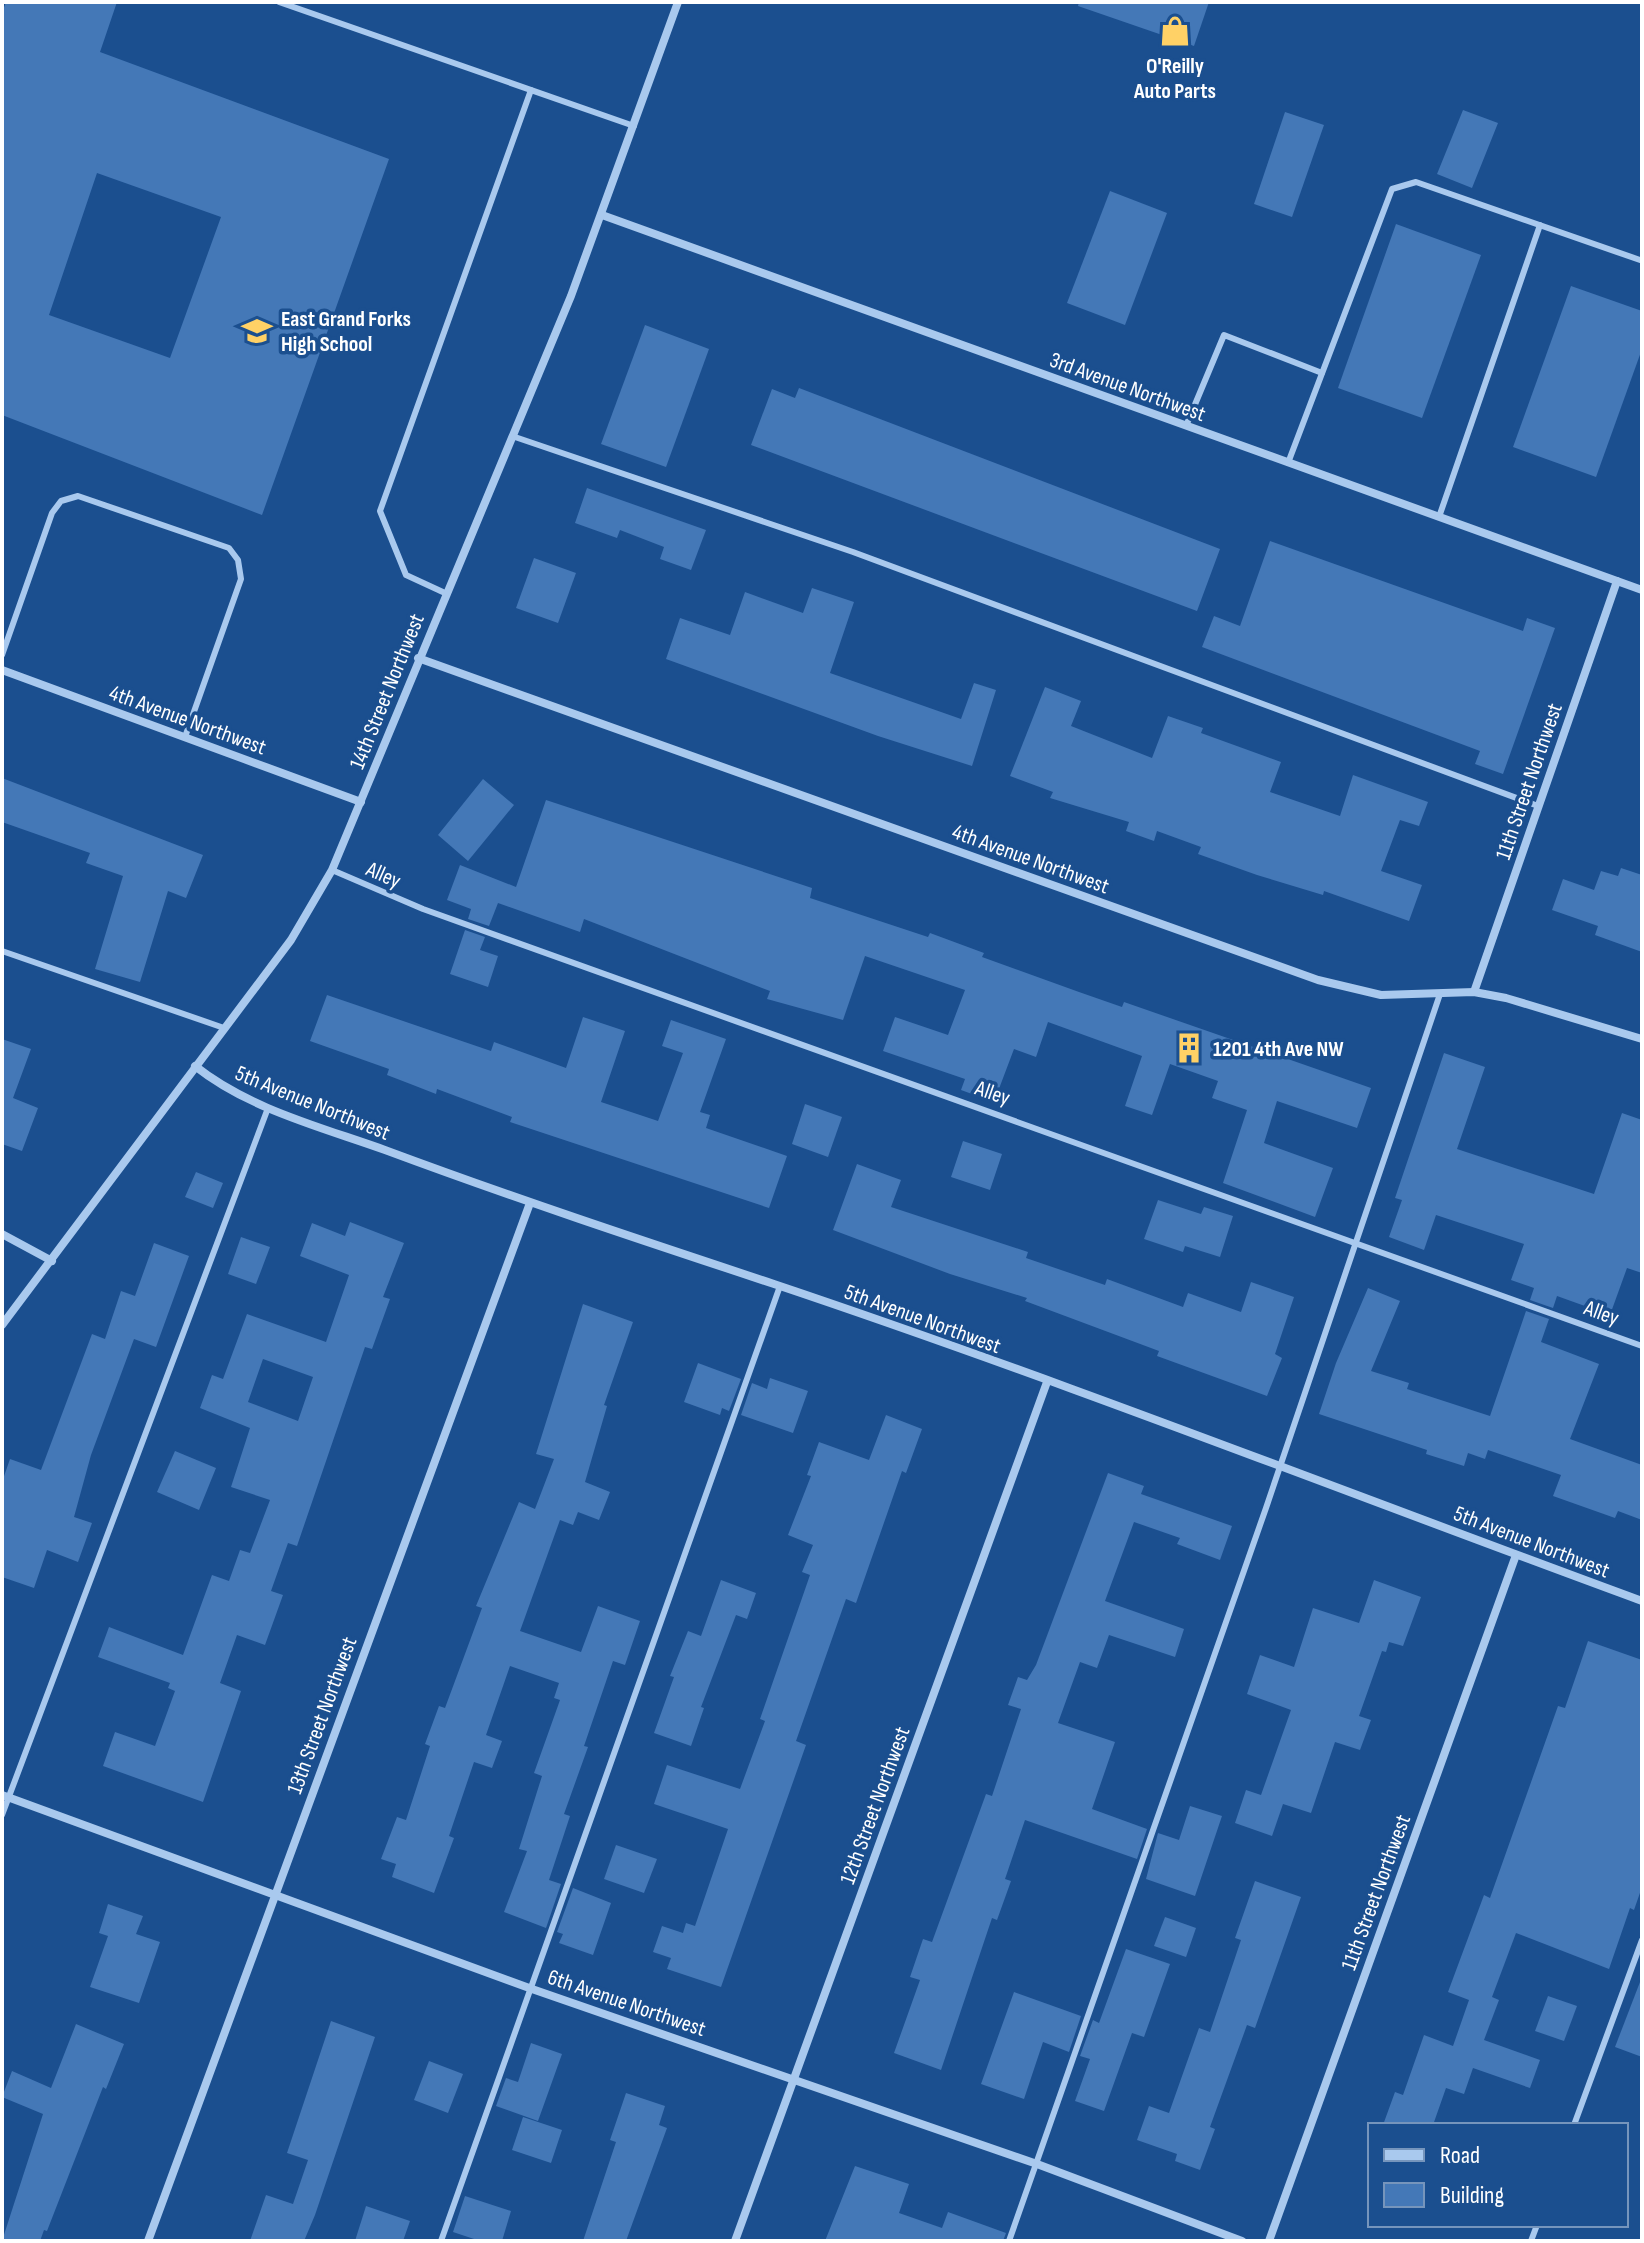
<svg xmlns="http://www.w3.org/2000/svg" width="1644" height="2243" viewBox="0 0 1644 2243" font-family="'Sofia Sans Condensed',sans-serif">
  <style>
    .building { fill: #4478b7; fill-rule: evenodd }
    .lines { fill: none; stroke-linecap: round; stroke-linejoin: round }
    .service { stroke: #a9c9ee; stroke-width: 6 }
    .minor { stroke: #a9c9ee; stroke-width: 8 }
    .labels { text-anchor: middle; stroke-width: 7; stroke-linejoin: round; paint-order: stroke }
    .poi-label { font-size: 22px; font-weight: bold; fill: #fff; stroke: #1b4f8f; text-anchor: start }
    .street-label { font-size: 22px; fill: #fff; stroke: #1b4f8f }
  </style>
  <rect width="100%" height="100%" fill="#1b4f8f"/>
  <!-- building -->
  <g class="building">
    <path d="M6,2h111l-17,50 289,107 -127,356 -260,-100v-402zM97,173l124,44 -51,141 -121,-43z"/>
    <polygon points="1079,2 1209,2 1194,46 1078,6"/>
    <polygon points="1463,110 1498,123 1472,188 1437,174"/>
    <polygon points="1285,112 1324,125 1292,217 1254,204"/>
    <polygon points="1110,191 1167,213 1125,325 1067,303"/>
    <polygon points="1396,224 1481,255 1422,418 1338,388"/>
    <polygon points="1571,286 1642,311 1642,349 1596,477 1513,447"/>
    <polygon points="645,325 709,349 666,467 601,444"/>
    <polygon points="799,388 1220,549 1197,611 751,445 772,389 795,398"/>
    <polygon points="587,488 706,530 691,570 660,559 664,547 620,530 617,538 575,523"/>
    <polygon points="1270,541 1523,631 1527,618 1555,628 1503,774 1475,764 1480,751 1202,647 1214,616 1240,626"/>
    <polygon points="534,558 576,573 558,623 516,608"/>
    <polygon points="812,588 854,602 830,673 961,719 974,683 996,690 972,766 878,736 666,659 680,618 730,635 745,592 803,613"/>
    <polygon points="1045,687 1081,701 1071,726 1152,758 1168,716 1203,728 1201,733 1281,762 1270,792 1340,816 1353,775 1428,802 1419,826 1400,820 1381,871 1422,885 1409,921 1324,891 1323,895 1257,875 1198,854 1201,847 1157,831 1154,841 1126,831 1129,822 1050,798 1053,792 1010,776"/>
    <polygon points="2,778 203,855 186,898 168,891 140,982 95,969 123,876 86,863 90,853 2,822"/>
    <polygon points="483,779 514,805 468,861 438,835"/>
    <polygon points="546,800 812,888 810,898 928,937 930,933 984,953 982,957 1079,992 1122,1007 1124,1002 1371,1088 1357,1128 1277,1101 1264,1143 1333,1168 1315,1217 1223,1183 1247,1110 1212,1098 1218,1081 1170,1064 1152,1115 1125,1106 1142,1056 1048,1022 1036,1057 1014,1049 994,1102 961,1090 965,1079 883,1051 895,1017 948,1035 965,990 865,956 843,1020 767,999 770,991 584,919 580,932 498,903 489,926 468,919 471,909 447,900 460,865 516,887"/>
    <polygon points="1621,868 1642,875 1642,952 1595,935 1598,926 1552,910 1563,879 1594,890 1601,871 1618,876"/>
    <polygon points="465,930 485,937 480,950 498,956 488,987 450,974"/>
    <polygon points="327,995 491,1051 494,1042 566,1068 583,1017 625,1031 601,1102 658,1121 683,1053 662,1046 671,1020 726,1039 700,1112 710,1115 706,1128 787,1156 769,1208 510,1122 512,1117 437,1089 436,1094 413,1085 387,1075 389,1069 310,1041"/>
    <polygon points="2,1039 31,1049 13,1098 38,1108 22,1151 2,1144"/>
    <polygon points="1444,1053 1485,1067 1457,1149 1594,1194 1622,1113 1642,1120 1642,1273 1627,1268 1610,1315 1557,1296 1553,1308 1530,1300 1534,1288 1511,1280 1524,1244 1436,1215 1424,1250 1389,1237 1402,1200 1395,1198"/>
    <polygon points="805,1104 842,1117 828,1157 792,1144"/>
    <polygon points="963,1141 1002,1154 990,1190 951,1177"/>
    <polygon points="857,1164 901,1180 891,1207 1028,1252 1026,1258 1105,1285 1107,1279 1183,1307 1188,1293 1241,1312 1251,1282 1294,1297 1275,1354 1282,1358 1267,1396 1157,1356 1159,1351 1025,1301 1027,1298 950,1274 833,1230"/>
    <polygon points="196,1172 223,1183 213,1208 185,1197"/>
    <polygon points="1158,1200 1201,1214 1204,1207 1233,1216 1220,1257 1185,1246 1183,1252 1144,1239"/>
    <path d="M350,1222l54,21 -21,54 7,2 -18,50 -7,-2 -68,199 -9,-3 -17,48 12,4 -18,50 -28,-10 -17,48 21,8 -38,111 -100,-36 12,-34 40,14 20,-55 -7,-3 2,-5 -72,-26 11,-30 74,28 29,-80 17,6 11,-31 10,3 20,-53 -39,-13 19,-59 -50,-20 12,-33 11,4 24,-65 79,28 23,-67 -49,-19 12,-33 33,13zM263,1359l50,18 -15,44 -50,-19z"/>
    <polygon points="241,1237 270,1247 256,1284 228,1274"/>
    <polygon points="154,1243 189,1256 156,1347 134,1339 91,1455 74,1517 92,1523 78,1562 47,1550 34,1588 2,1577 2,1482 10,1459 41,1470 92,1334 105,1339 121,1291 135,1296"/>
    <polygon points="1368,1288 1400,1301 1371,1371 1409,1383 1407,1389 1490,1416 1526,1311 1549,1319 1541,1342 1599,1364 1570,1439 1642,1465 1642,1520 1618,1511 1615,1518 1553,1496 1561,1475 1488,1450 1485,1459 1468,1453 1464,1466 1426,1454 1427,1450 1319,1414 1336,1363"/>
    <polygon points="583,1304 633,1322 604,1405 607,1406 585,1482 610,1492 599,1520 578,1512 573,1525 560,1520 520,1631 581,1652 598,1606 640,1621 625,1665 613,1661 584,1746 588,1747 564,1814 570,1816 549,1880 561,1884 546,1928 504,1912 527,1851 519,1849 542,1776 534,1773 560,1700 554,1698 559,1683 510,1666 486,1735 502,1741 492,1768 474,1762 449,1836 454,1838 434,1893 392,1877 396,1864 381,1859 397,1817 406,1820 430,1746 425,1744 439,1706 445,1708 482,1608 476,1606 519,1502 535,1509 554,1459 536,1454"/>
    <polygon points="698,1363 741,1379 729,1411 722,1408 720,1415 684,1402"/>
    <polygon points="770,1378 808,1391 793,1433 741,1415 752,1383 767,1389"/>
    <polygon points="886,1415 922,1429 906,1473 902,1471 856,1603 846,1599 796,1741 806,1745 721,1987 667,1969 671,1958 653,1952 662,1926 683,1933 686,1923 695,1926 728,1829 654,1804 667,1765 740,1789 765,1721 760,1719 810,1575 802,1572 813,1545 788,1535 811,1476 807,1475 819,1442 869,1460"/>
    <polygon points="175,1451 216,1468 199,1510 157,1492"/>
    <polygon points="1108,1473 1144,1486 1141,1494 1232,1526 1220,1560 1177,1544 1180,1538 1134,1522 1105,1601 1184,1629 1175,1657 1109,1635 1097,1668 1080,1662 1058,1723 1115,1742 1092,1809 1147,1829 1137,1859 1025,1820 1005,1879 1011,1881 997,1920 992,1918 941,2070 894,2053 920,1980 910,1977 923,1939 932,1942 986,1794 992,1796 1021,1709 1008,1705 1018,1677 1027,1680 1036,1665"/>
    <polygon points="721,1580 756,1593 747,1619 736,1615 701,1707 704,1708 691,1746 654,1733 674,1677 670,1676 688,1631 701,1636"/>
    <polygon points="1374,1580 1421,1597 1403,1646 1389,1642 1386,1652 1382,1651 1359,1716 1371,1720 1360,1750 1335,1742 1311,1813 1283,1804 1272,1836 1235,1823 1246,1790 1261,1795 1291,1710 1247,1694 1260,1655 1294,1667 1313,1608 1359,1623"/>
    <polygon points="1588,1641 1642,1660 1642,1887 1634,1910 1630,1908 1609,1969 1516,1933 1492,1997 1499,2000 1484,2040 1540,2060 1530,2088 1473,2068 1464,2094 1446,2088 1433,2125 1383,2125 1395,2092 1403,2095 1424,2035 1453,2046 1469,2000 1448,1992 1484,1895 1490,1898 1558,1706 1565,1708"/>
    <polygon points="1190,1806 1222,1816 1195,1896 1146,1879 1158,1833 1179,1840"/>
    <polygon points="616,1845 657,1859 644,1893 604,1879"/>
    <polygon points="1255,1881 1301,1897 1255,2028 1247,2025 1210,2127 1215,2129 1200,2170 1175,2161 1177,2154 1137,2140 1149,2106 1169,2113 1199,2028 1210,2032 1241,1940 1235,1938"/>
    <polygon points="573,1888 611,1903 593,1955 559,1943 563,1934 557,1932"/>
    <polygon points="108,1904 143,1916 136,1934 160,1942 139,2003 90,1987 108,1936 99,1933"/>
    <polygon points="1165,1917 1196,1928 1186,1957 1154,1946"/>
    <polygon points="1126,1949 1170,1964 1144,2037 1132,2033 1104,2111 1075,2101 1090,2059 1080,2056 1093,2020 1099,2023"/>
    <polygon points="1640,1982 1642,1982 1642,2057 1615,2047"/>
    <polygon points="1014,1992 1081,2016 1069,2052 1043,2042 1024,2099 981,2084"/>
    <polygon points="1548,1996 1577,2006 1564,2041 1535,2031"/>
    <polygon points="331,2021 375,2037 315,2215 304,2241 250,2241 266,2195 293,2204 308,2160 287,2153"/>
    <polygon points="76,2024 124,2044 106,2089 103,2087 47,2231 44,2230 40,2241 2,2241 43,2114 2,2097 12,2071 51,2088"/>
    <polygon points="531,2043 562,2054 538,2121 496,2106 506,2078 518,2082"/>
    <polygon points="429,2061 463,2074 448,2113 414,2100"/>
    <polygon points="626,2093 665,2106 659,2125 667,2128 626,2241 583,2241 616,2142 610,2140"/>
    <polygon points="523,2117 562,2130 551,2163 512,2150"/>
    <polygon points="855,2166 909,2184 899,2213 942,2228 948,2212 1006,2233 1003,2241 825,2241"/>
    <polygon points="465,2196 511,2211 502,2241 480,2241 453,2232"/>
    <polygon points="366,2206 410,2221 403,2241 355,2241"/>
  </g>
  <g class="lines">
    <!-- service -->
    <g class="service">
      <polyline points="279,2 634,126"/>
      <polyline points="1186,426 1224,335 1322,373"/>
      <polyline points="512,436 853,552 1538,806"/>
      <polyline points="1288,463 1392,189 1416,182 1640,260"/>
      <polyline points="1439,517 1540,225"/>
      <polyline points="445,593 406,575 380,511 531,90"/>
      <polyline points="2,655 52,513 61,501 78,496 229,548 238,560 241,579 185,737"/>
      <polyline points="332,870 423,909 1642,1346"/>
      <polyline points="2,951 224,1028"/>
      <polyline points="2,1815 268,1108"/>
      <polyline points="1574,2125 1642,1940"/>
      <polyline points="441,2241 780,1286"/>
      <polyline points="1009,2241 1266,1508 1440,994"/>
      <polyline points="1531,2241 1537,2225"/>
    </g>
    <!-- minor -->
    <g class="minor">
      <polyline points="602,215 1642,590"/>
      <polyline points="418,658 1318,980 1381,995 1474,992 1506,998 1642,1039"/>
      <polyline points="2,670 361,802"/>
      <polyline points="1474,992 1617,581"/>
      <path d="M195,1066c54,43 126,61 190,84 129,48 259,91 389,134 292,98 579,211 868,317"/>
      <polyline points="2,1234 52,1261"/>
      <polyline points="2,1325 291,940 332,870 571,296 678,2"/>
      <polyline points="2,1795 532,1989 1037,2164 1242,2241"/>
      <polyline points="148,2241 530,1203"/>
      <polyline points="735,2241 1047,1382"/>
      <polyline points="1269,2241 1516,1555"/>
    </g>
  </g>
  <!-- icons -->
  <defs>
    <g id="shop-bare" transform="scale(2.4)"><path d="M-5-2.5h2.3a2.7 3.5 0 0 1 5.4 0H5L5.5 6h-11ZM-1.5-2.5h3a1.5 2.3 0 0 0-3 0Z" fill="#ffd166" stroke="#1b4f8f" stroke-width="2.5" paint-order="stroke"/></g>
    <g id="school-bare" transform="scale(2.4)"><path d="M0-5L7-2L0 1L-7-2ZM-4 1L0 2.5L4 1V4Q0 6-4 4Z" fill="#ffd166" stroke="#1b4f8f" stroke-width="2.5" paint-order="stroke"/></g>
    <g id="building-bare" transform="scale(2.4)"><path d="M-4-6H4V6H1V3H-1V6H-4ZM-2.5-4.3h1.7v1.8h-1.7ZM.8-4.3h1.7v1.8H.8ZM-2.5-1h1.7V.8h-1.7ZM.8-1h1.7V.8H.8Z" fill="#ffd166" stroke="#1b4f8f" stroke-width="2.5" paint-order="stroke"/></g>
  </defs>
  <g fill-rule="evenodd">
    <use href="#shop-bare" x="1175" y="31"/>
    <use href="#school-bare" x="257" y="331"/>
    <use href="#building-bare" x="1189" y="1048"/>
  </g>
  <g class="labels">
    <!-- poi labels -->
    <g class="poi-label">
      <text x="1175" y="73" text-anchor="middle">O'Reilly<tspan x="1175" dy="25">Auto Parts</tspan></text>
      <text x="281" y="326">East Grand Forks<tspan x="281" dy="25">High School</tspan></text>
      <text x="1213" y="1056">1201 4th Ave NW</text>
    </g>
    <!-- street labels -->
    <g class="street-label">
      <text transform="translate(1128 386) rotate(20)" y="8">3rd Avenue Northwest</text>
      <text transform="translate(386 691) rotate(-68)" y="8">14th Street Northwest</text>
      <text transform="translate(188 719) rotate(20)" y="8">4th Avenue Northwest</text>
      <text transform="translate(1528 781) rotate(-71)" y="8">11th Street Northwest</text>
      <text transform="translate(1031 858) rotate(20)" y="8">4th Avenue Northwest</text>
      <text transform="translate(384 874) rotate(24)" y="8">Alley</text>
      <text transform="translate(993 1092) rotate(19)" y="8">Alley</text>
      <text transform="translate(313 1102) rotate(22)" y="8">5th Avenue Northwest</text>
      <text transform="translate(1602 1312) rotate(20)" y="8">Alley</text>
      <text transform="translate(923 1318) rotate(20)" y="8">5th Avenue Northwest</text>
      <text transform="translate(1532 1541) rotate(21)" y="8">5th Avenue Northwest</text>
      <text transform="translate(321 1715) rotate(-70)" y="8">13th Street Northwest</text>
      <text transform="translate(874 1805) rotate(-70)" y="8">12th Street Northwest</text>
      <text transform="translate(1375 1892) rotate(-70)" y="8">11th Street Northwest</text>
      <text transform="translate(627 2002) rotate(19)" y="8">6th Avenue Northwest</text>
    </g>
  </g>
  <!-- border -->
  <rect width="1644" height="2243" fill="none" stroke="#ffffff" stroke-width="8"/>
  <!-- legend -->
  <rect x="1368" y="2123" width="260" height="104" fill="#1b4f8f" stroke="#7695bc" stroke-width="2"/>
  <rect x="1384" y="2149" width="40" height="12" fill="#a9c9ee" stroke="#7695bc" stroke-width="2"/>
  <text x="1440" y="2163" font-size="24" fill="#ffffff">Road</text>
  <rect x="1384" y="2183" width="40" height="24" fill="#4478b7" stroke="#7695bc" stroke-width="2"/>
  <text x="1440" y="2203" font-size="24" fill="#ffffff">Building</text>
</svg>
